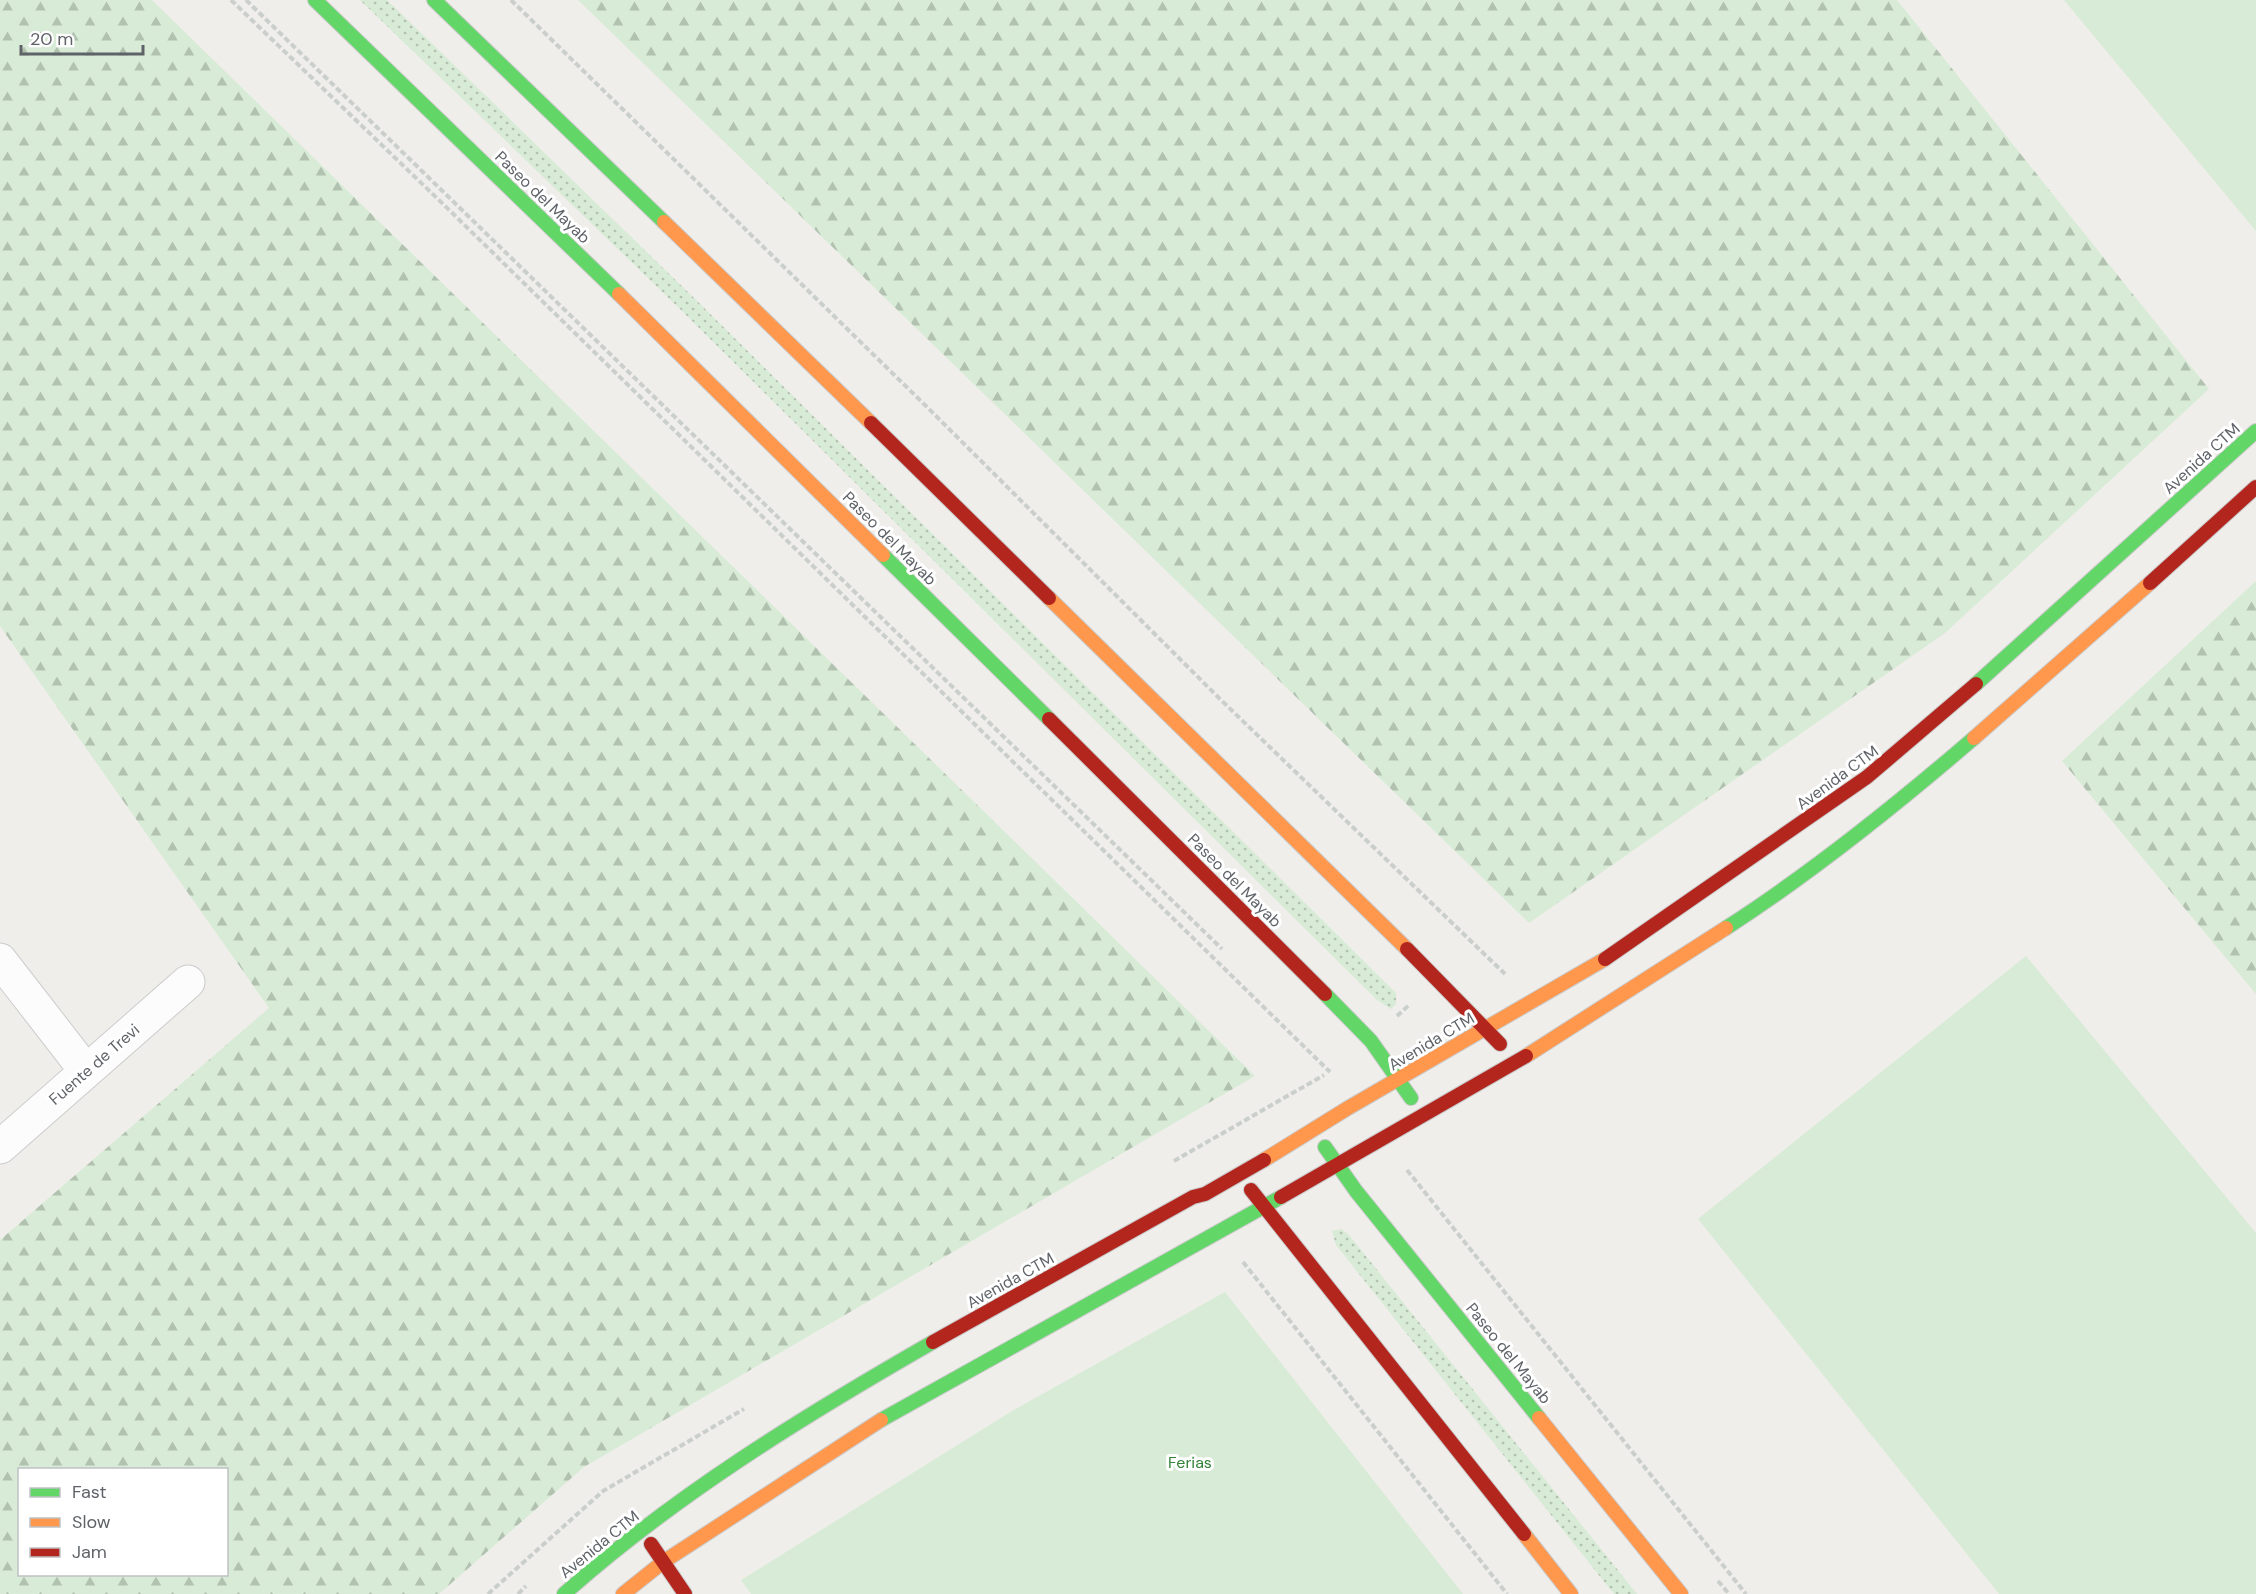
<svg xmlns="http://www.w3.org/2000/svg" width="2256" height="1594" viewBox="0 0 2256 1594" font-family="'DM Sans',sans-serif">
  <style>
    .grass { fill: url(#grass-dots) }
    .forest { fill: url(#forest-firs); fill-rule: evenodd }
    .park { fill: #d8ebd6 }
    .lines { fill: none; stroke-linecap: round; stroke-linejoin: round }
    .street-casing { stroke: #cbcccc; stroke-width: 35 }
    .fast-casing { stroke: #cacacb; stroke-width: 16 }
    .slow-casing { stroke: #cacacb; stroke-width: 16 }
    .jam-casing { stroke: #cacacb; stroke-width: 16 }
    .path { stroke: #cacfcc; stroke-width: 4; stroke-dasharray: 6 3; stroke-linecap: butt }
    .street { stroke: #fdfcfc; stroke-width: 33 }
    .fast { stroke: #63d668; stroke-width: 14 }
    .slow { stroke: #ff974d; stroke-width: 14 }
    .jam { stroke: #b3261e; stroke-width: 14 }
    .labels { text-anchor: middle; stroke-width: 6; stroke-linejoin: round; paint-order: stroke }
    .street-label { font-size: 16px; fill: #5f6368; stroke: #fff }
    .park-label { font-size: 16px; fill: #348238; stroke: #fff }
  </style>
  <defs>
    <pattern id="grass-dots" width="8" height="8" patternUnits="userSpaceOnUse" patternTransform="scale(1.5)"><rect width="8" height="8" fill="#d8ebd6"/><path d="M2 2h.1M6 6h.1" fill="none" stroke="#b2c2b1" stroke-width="1.8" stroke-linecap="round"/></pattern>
    <pattern id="forest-firs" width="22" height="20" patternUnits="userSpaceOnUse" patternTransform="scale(1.5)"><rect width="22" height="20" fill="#d8ebd6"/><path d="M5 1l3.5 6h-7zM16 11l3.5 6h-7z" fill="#b2c2b1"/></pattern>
  </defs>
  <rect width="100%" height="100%" fill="#efeeea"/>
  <!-- grass -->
  <g class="grass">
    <polygon points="360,0 387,0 692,296 1396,993 1396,1004 1391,1009 1377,1000 680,309"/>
    <polygon points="1341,1229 1349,1235 1637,1594 1614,1594 1336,1245 1332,1231"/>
  </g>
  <!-- forest -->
  <g class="forest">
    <path d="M0,0h152l1103,1076 -671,391 -145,127h-439v-354l269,-232 -269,-382zM20,1470h206v104h-206z"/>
    <polygon points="578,0 1897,0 2209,389 1945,633 1529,923"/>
    <polygon points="2256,581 2256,994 2062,761"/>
  </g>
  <!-- park -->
  <g class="park">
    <polygon points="2064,0 2256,0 2256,231"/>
    <polygon points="2026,956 2256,1233 2256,1594 1999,1594 1698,1219"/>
    <polygon points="1225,1292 1463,1594 751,1594 741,1580 1012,1411"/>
  </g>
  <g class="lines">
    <!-- street casing -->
    <g class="street-casing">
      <g id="street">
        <polyline points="0,960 86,1071"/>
        <polyline points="0,1147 188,982"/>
      </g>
    </g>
    <!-- fast casing -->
    <g class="fast-casing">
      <g id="fast">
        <polyline points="315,0 619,294"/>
        <polyline points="434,0 664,222"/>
        <polyline points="883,555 1049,719"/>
        <polyline points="1976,684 2256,431"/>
        <path d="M1726,928c87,-56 169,-122 248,-190"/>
        <polyline points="1325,994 1371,1041 1411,1098"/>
        <polyline points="1325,1147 1356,1191 1539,1418"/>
        <polyline points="881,1420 1281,1197"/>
        <path d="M564,1594c111,-99 240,-178 369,-252"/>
      </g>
    </g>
    <!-- slow casing -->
    <g class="slow-casing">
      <g id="slow">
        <polyline points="664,222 871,423"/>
        <polyline points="619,294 883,555"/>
        <polyline points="1049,598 1407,949"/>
        <polyline points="1974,738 2150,583"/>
        <polyline points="1526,1056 1726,928"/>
        <polyline points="1264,1160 1348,1108 1605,959"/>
        <polyline points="1539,1418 1681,1594"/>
        <polyline points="1524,1534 1571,1594"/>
        <polyline points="623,1594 663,1562 881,1420"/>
      </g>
    </g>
    <!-- jam casing -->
    <g class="jam-casing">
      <g id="jam">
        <polyline points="871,423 1049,598"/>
        <polyline points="2150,583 2256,487"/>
        <polyline points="1049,719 1325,994"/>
        <polyline points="1407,949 1500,1044"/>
        <polyline points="1605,959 1867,777 1976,684"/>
        <polyline points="1251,1190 1524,1534"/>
        <polyline points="1281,1197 1526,1056"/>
        <polyline points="933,1342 1193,1197 1205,1194 1264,1160"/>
        <polyline points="651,1544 685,1594"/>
      </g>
    </g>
    <!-- path -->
    <g class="path">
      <polyline points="231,0 441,202 1330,1072"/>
      <polyline points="246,0 1222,949"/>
      <polyline points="511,0 927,407 1220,699 1505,974"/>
      <polyline points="1397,1016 1409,1005"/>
      <polyline points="1174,1161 1324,1075"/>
      <polyline points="1407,1170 1746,1594"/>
      <polyline points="1243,1262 1507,1594"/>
      <polyline points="1718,1581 1729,1594"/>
      <polyline points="488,1594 603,1491 744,1409"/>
      <polyline points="518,1594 526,1586"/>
    </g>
    <!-- street -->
    <use href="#street" class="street"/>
    <!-- fast -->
    <use href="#fast" class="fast"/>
    <!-- slow -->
    <use href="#slow" class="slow"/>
    <!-- jam -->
    <use href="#jam" class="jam"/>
  </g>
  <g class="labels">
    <!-- street labels -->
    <g class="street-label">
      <text transform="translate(543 197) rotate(44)" y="6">Paseo del Mayab</text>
      <text transform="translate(2201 458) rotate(-42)" y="6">Avenida CTM</text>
      <text transform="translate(890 538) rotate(45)" y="6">Paseo del Mayab</text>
      <text transform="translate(1837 777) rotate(-36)" y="6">Avenida CTM</text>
      <text transform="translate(1235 880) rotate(45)" y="6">Paseo del Mayab</text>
      <text transform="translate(1431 1041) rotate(-31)" y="6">Avenida CTM</text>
      <text transform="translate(94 1064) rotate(-41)" y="6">Fuente de Trevi</text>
      <text transform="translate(1010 1280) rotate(-29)" y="6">Avenida CTM</text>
      <text transform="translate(1509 1353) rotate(51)" y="6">Paseo del Mayab</text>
      <text transform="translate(599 1544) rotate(-39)" y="6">Avenida CTM</text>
    </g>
    <!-- park labels -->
    <g class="park-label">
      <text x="1190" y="1468">Ferias</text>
    </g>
  </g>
  <!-- legend -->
  <rect x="18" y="1468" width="210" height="108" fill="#ffffff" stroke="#bfc1c3" stroke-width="1.5"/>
  <rect x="30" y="1488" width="30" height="9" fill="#63d668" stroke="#bfc1c3" stroke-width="1.5"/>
  <text x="72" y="1498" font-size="18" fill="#5f6368">Fast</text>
  <rect x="30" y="1518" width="30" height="9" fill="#ff974d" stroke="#bfc1c3" stroke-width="1.5"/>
  <text x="72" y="1528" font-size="18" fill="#5f6368">Slow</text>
  <rect x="30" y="1548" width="30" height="9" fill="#b3261e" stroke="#bfc1c3" stroke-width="1.5"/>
  <text x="72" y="1558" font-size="18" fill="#5f6368">Jam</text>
  <!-- scale -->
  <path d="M21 45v9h122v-9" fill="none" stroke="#5f6368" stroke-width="3"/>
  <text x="30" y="45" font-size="18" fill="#5f6368" stroke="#ffffff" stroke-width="4.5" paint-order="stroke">20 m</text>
</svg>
